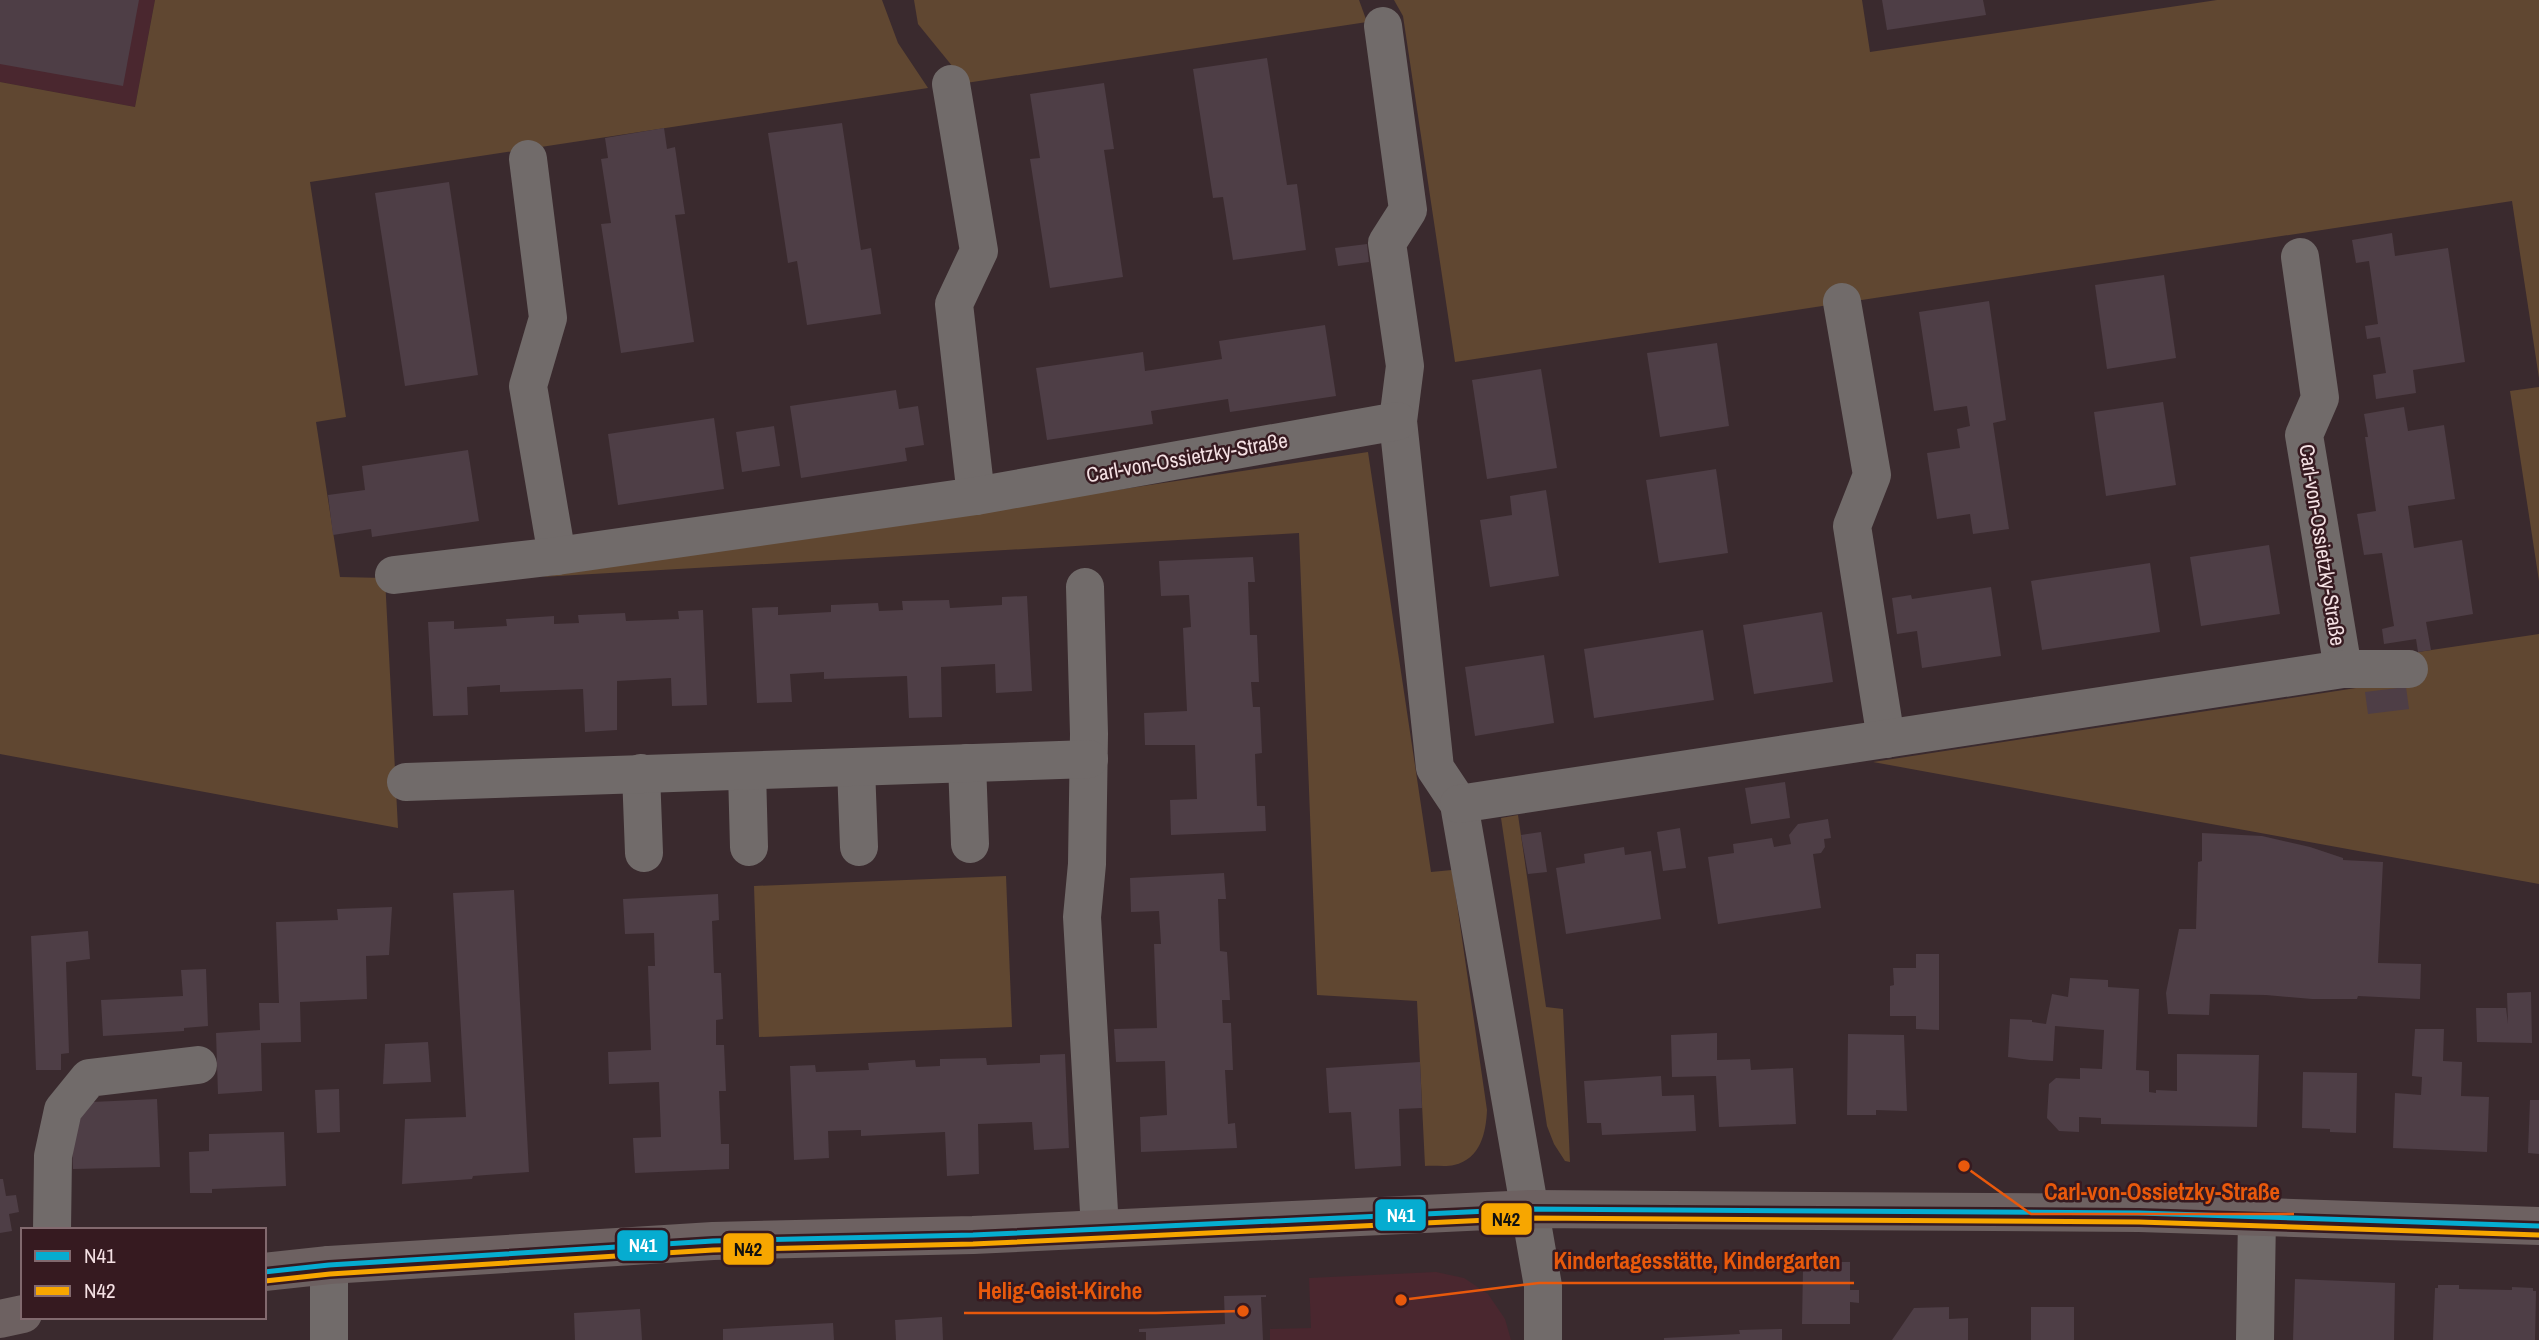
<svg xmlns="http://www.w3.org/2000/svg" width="2539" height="1340" viewBox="0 0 2539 1340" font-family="'Archivo Narrow',sans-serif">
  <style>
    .built { fill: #4a272f }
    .green { fill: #604731 }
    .building { fill: #4e3e46 }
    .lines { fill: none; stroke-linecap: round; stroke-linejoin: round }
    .minor { stroke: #716b6a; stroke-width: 38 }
    .major { stroke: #6d6161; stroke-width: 38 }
    .bus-1-casing { stroke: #361a20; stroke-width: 10 }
    .bus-2-casing { stroke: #361a20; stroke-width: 10 }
    .bus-1 { stroke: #06acd0; stroke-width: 5 }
    .bus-2 { stroke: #f7a600; stroke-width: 5 }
    .labels { text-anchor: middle; stroke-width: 5; stroke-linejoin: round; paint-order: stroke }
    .street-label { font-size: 21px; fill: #f4e0e3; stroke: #361a20 }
    .leader { fill: none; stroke: #e8590c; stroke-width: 2.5 }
    .callout-dot { fill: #e8590c; stroke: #361a20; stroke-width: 2.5 }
    .callout-label { font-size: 23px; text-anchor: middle; font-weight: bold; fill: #e8590c; stroke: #361a20; stroke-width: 5; stroke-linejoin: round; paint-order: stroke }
    .line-badge { stroke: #361a20; stroke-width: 2.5 }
    .badge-label { font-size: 19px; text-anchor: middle; font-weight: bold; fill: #fff }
    .pale-badge-label { font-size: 19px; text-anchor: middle; font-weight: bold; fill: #111 }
  </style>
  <rect width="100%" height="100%" fill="#3a2a2e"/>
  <!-- built -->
  <g class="built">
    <polygon points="0,0 155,0 135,107 0,82"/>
    <polygon points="1436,1272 1464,1278 1488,1294 1505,1319 1511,1340 1270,1340 1270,1329 1311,1328 1309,1278"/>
  </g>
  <!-- green -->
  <g class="green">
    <polygon points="155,0 882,0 898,43 928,88 310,182 346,417 316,422 340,577 385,578 398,828 0,754 0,82 135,107"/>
    <polygon points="914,0 1359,0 1367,22 966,83 918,24"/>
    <polygon points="1394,0 1862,0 1870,52 2217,0 2539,0 2539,378 2512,201 1455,362 1403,16"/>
    <polygon points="2539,387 2539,581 2510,391"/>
    <path d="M1368,452l63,420 21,-2 35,240c-1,22 -6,49 -33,55 -8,2 -20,0 -29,1l-8,-165 -100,-6 -18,-462 -758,44z"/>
    <polygon points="2539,634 2539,884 1873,762 2421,678 2418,652"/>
    <polygon points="1518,815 1546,1007 1563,1009 1570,1162 1565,1161 1554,1144 1547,1126 1501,818"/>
    <polygon points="1006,876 1012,1027 759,1037 754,886"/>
  </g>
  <!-- building -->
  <g class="building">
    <polygon points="0,0 139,0 123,86 0,64"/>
    <polygon points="1882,0 1983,0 1986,15 1887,30"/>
    <polygon points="1267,58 1287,185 1297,184 1306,250 1233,260 1223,197 1213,198 1193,69"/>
    <polygon points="1104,83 1114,149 1104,150 1123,277 1050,288 1030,159 1040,158 1030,94"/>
    <polygon points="842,123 861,250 871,248 881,314 807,325 797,261 788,263 768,133"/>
    <polygon points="664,128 667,149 675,147 680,181 685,214 675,215 694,342 621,353 601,224 611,223 601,159 608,158 605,138"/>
    <polygon points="449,182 478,375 405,386 375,193"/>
    <polygon points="2392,233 2395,256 2448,248 2465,362 2413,370 2416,393 2376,399 2373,375 2386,373 2380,337 2367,339 2365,326 2378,324 2369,261 2356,263 2352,240"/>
    <polygon points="1367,244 1369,262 1338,266 1335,248"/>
    <polygon points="2164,275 2176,358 2107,369 2095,285"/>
    <polygon points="1989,301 2006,420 1993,423 2009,529 1973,534 1970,514 1937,519 1927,453 1960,448 1957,429 1970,426 1967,406 1934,411 1919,312"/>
    <polygon points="1325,325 1336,396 1230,412 1228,399 1151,411 1153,424 1047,440 1036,368 1143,352 1145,371 1203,362 1222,359 1219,341"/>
    <polygon points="1717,343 1729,426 1660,437 1647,353"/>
    <polygon points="1541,369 1557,468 1487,479 1472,380"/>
    <polygon points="896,390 899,409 918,406 924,445 905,448 907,461 801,478 790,406"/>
    <polygon points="2163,402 2176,485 2106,496 2094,412"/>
    <polygon points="2404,407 2408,431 2444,425 2455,499 2408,506 2414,548 2462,540 2473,614 2426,622 2431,650 2418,652 2416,639 2384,644 2382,629 2394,626 2382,553 2364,555 2357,514 2376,511 2365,437 2368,437 2364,414"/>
    <polygon points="714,418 724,489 618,505 608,434"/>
    <polygon points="774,426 780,466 742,472 736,432"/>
    <polygon points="468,450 479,521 372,537 371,529 333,535 328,495 365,490 362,466"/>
    <polygon points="1716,469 1728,553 1659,563 1646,480"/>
    <polygon points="1546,490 1559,576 1490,587 1480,520 1512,515 1510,496"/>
    <polygon points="2269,545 2280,614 2201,626 2190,557"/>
    <polygon points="1253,557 1255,582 1248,582 1250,635 1257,635 1259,682 1251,682 1253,707 1260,707 1262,753 1255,754 1257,806 1265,806 1266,831 1171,835 1170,800 1197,799 1195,745 1145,745 1144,713 1187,711 1183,628 1191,627 1189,595 1161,596 1159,561"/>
    <polygon points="2150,563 2160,632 2042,650 2031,581"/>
    <polygon points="1991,587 2001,656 1922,668 1917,631 1897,634 1892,598 1911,595 1912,599"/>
    <polygon points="1027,596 1032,691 996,693 995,664 941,667 942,717 909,718 907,676 824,679 824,672 790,674 792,702 757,703 752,608 778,607 778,615 831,612 831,605 878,603 879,611 903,610 902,601 949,600 950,608 1002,605 1002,597"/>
    <polygon points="703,610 707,705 672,706 671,678 617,681 617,730 585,732 583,689 500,692 500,685 467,687 468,715 433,716 428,622 454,621 454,629 507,626 506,619 554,616 554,624 579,623 578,615 625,613 626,621 679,619 678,611"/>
    <polygon points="1822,612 1833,682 1754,694 1743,625"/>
    <polygon points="1703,630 1714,700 1594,718 1584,649"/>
    <polygon points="1544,655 1554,723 1475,736 1465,667"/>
    <polygon points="2406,687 2409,709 2368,714 2365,692"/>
    <polygon points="1785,782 1790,818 1751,824 1745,788"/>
    <polygon points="1828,819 1831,838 1824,839 1825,847 1821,853 1813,854 1821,908 1718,924 1708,857 1734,853 1733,844 1753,841 1772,838 1774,847 1791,844 1789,835 1798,824"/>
    <polygon points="1680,828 1686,868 1663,871 1657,832"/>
    <polygon points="1541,832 1547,872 1528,874 1521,835"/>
    <polygon points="2202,833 2262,836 2310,847 2343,858 2343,860 2383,862 2378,963 2421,964 2420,999 2358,996 2357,999 2312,999 2266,995 2210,994 2209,1015 2168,1014 2166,993 2179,929 2196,929 2198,862 2202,861"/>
    <polygon points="1624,847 1625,855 1651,851 1661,919 1566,934 1556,868 1585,863 1584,854"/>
    <polygon points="1224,873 1226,899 1218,899 1220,951 1227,952 1230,1000 1222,1000 1223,1023 1231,1023 1233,1070 1225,1070 1228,1124 1235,1123 1237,1148 1141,1152 1140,1117 1167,1115 1165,1061 1116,1062 1114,1029 1157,1028 1154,944 1161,944 1159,911 1131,912 1130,878"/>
    <polygon points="514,890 529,1172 473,1176 472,1179 402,1184 405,1119 466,1117 453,893"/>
    <polygon points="718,894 719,920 712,921 714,973 721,973 723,1019 716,1020 716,1045 724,1045 726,1091 719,1091 721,1144 729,1144 729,1169 635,1173 633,1138 661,1137 659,1082 609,1084 608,1052 651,1050 648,966 655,966 654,933 625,934 623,899"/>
    <polygon points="392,907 389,955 366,956 367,999 300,1002 301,1042 261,1043 262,1091 218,1094 216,1033 260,1030 259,1003 279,1003 276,922 338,920 337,909"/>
    <polygon points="88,931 90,959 66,962 69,1053 61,1054 61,1070 36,1070 31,936"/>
    <polygon points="1916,954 1939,954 1939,1030 1916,1029 1916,1016 1890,1016 1890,986 1894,985 1893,968 1916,968"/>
    <polygon points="206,969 208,1026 184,1028 184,1031 103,1036 101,1000 183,996 181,970"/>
    <polygon points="2070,978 2108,980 2108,987 2139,989 2136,1070 2149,1071 2149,1092 2156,1093 2156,1090 2177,1091 2177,1054 2259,1055 2257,1127 2101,1124 2101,1118 2079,1117 2079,1132 2059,1131 2047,1118 2049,1084 2056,1078 2080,1079 2080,1068 2102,1069 2104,1030 2055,1026 2053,1061 2030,1060 2008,1057 2010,1019 2032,1020 2032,1022 2046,1024 2052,994 2068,997"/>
    <polygon points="2531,992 2532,1043 2477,1042 2476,1008 2506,1008 2508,1024 2507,993"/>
    <polygon points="2415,1029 2444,1029 2443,1061 2462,1062 2461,1096 2489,1097 2487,1152 2393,1148 2395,1093 2421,1095 2422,1077 2412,1076"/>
    <polygon points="1717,1033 1717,1060 1750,1059 1751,1070 1793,1068 1796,1124 1719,1127 1716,1076 1672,1077 1671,1035"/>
    <polygon points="1848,1034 1904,1035 1907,1111 1876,1110 1876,1115 1847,1115"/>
    <polygon points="428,1042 431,1082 383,1084 385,1044"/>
    <polygon points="1065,1054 1069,1148 1034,1150 1032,1122 978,1124 979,1174 947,1176 945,1132 861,1136 861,1130 828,1131 829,1158 794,1160 790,1066 815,1065 816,1072 869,1070 868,1063 915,1060 916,1067 940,1066 940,1059 986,1058 987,1065 1040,1063 1040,1055"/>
    <polygon points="1420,1062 1422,1108 1399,1109 1401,1166 1355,1169 1351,1112 1329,1113 1326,1068"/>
    <polygon points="2303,1072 2357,1073 2356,1133 2330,1132 2330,1129 2302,1128"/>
    <polygon points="1661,1076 1662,1096 1694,1095 1696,1131 1602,1135 1601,1123 1587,1123 1584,1081"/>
    <polygon points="339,1089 340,1132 317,1133 315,1090"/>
    <polygon points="157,1099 160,1167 73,1169 70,1103"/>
    <polygon points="2530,1100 2539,1100 2539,1154 2528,1153"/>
    <polygon points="284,1132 286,1186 212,1189 212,1193 190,1193 189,1152 209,1151 209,1134"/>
    <polygon points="0,1179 3,1179 6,1196 16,1195 19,1212 9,1214 12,1231 0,1233"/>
    <polygon points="1829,1262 1850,1262 1850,1290 1859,1290 1859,1303 1850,1302 1850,1324 1802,1324 1803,1269 1829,1269"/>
    <polygon points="2295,1279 2395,1283 2394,1340 2293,1340"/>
    <polygon points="2438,1285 2459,1285 2459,1289 2512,1290 2512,1287 2533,1288 2533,1291 2536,1291 2535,1340 2433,1340 2435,1288 2438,1288"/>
    <polygon points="1266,1295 1266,1297 1261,1297 1263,1340 1146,1340 1146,1332 1139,1332 1139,1329 1225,1324 1224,1296"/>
    <polygon points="1949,1307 1949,1319 1968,1318 1968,1340 1892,1340 1914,1308"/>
    <rect x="2031" y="1307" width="43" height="33"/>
    <polygon points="640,1309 642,1340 575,1340 574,1313"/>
    <polygon points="942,1317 943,1340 896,1340 895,1320"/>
    <polygon points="833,1323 834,1340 723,1340 723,1329"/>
    <polygon points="1782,1329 1782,1340 1664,1340 1664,1338 1740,1334 1739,1330"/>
  </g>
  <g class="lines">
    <!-- minor -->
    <g class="minor">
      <polyline points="1383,26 1408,210 1387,243 1405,366 1398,421 1435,768 1459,804 1543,1286 1543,1340"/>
      <polyline points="951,84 979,251 954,304 976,496"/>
      <polyline points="528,159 548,318 528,386 557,556"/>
      <polyline points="2300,257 2320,398 2304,435 2343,669"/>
      <polyline points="1842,302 1872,475 1852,526 1886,739"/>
      <polyline points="394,575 557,556 976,496 1398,421"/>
      <polyline points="1085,587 1089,734 1087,864 1082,917 1100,1229"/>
      <polyline points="967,763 970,844"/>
      <polyline points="856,767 859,847"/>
      <polyline points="747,771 749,847"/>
      <polyline points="641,773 644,853"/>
      <polyline points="406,782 1089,759"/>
      <polyline points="1459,804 2343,669 2409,669"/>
      <polyline points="52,1230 53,1156 63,1110 89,1078 198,1065"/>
      <polyline points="329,1265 329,1340"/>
      <polyline points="2255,1340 2257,1217"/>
    </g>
    <!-- major -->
    <g class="major">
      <polyline points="264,1272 329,1265 713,1241 973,1235 1530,1209 2139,1213 2539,1226"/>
      <polyline points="0,1319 23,1314"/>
    </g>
    <!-- bus-1 casing -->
    <g class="bus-1-casing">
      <polyline id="bus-1" points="264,1272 329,1265 713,1241 973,1235 1530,1209 2139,1213 2539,1226"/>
    </g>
    <!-- bus-2 casing -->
    <g class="bus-2-casing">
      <polyline id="bus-2" points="265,1281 330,1274 713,1250 973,1244 1530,1218 2139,1222 2539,1235"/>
    </g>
    <!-- bus-1 -->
    <use href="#bus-1" class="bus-1"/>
    <!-- bus-2 -->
    <use href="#bus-2" class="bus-2"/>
  </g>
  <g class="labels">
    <!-- street labels -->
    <g class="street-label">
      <text transform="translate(1187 458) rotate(-10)" y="7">Carl-von-Ossietzky-Straße</text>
      <text transform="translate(2322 545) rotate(81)" y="7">Carl-von-Ossietzky-Straße</text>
    </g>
  </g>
  <!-- callouts -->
  <path class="leader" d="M1964 1166L2031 1214H2294M1401 1300L1539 1283H1854M1243 1311L1156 1313H964"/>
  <g class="callout-dot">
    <circle cx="1964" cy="1166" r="7"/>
    <circle cx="1401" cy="1300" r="7"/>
    <circle cx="1243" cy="1311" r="7"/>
  </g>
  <g class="callout-label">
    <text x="2162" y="1200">Carl-von-Ossietzky-Straße</text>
    <text x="1697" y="1269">Kindertagesstätte, Kindergarten</text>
    <text x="1060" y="1299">Helig-Geist-Kirche</text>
  </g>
  <g class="line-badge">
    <rect x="1374" y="1198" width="53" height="34" rx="7" fill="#06acd0"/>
    <rect x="1480" y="1202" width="53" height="34" rx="7" fill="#f7a600"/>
    <rect x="616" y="1229" width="53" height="33" rx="7" fill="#06acd0"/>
    <rect x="722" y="1232" width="53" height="34" rx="7" fill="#f7a600"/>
  </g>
  <g class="badge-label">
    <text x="1401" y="1222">N41</text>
    <text x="643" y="1252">N41</text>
  </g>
  <g class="pale-badge-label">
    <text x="1506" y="1226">N42</text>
    <text x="748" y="1256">N42</text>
  </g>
  <!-- legend -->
  <rect x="21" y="1228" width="245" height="91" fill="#361a20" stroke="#82696e" stroke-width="2"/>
  <rect x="35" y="1251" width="35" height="10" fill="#06acd0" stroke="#82696e" stroke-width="2"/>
  <text x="84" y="1263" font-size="21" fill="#f4e0e3">N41</text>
  <rect x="35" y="1286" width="35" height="10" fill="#f7a600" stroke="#82696e" stroke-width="2"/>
  <text x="84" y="1298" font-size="21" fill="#f4e0e3">N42</text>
</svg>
